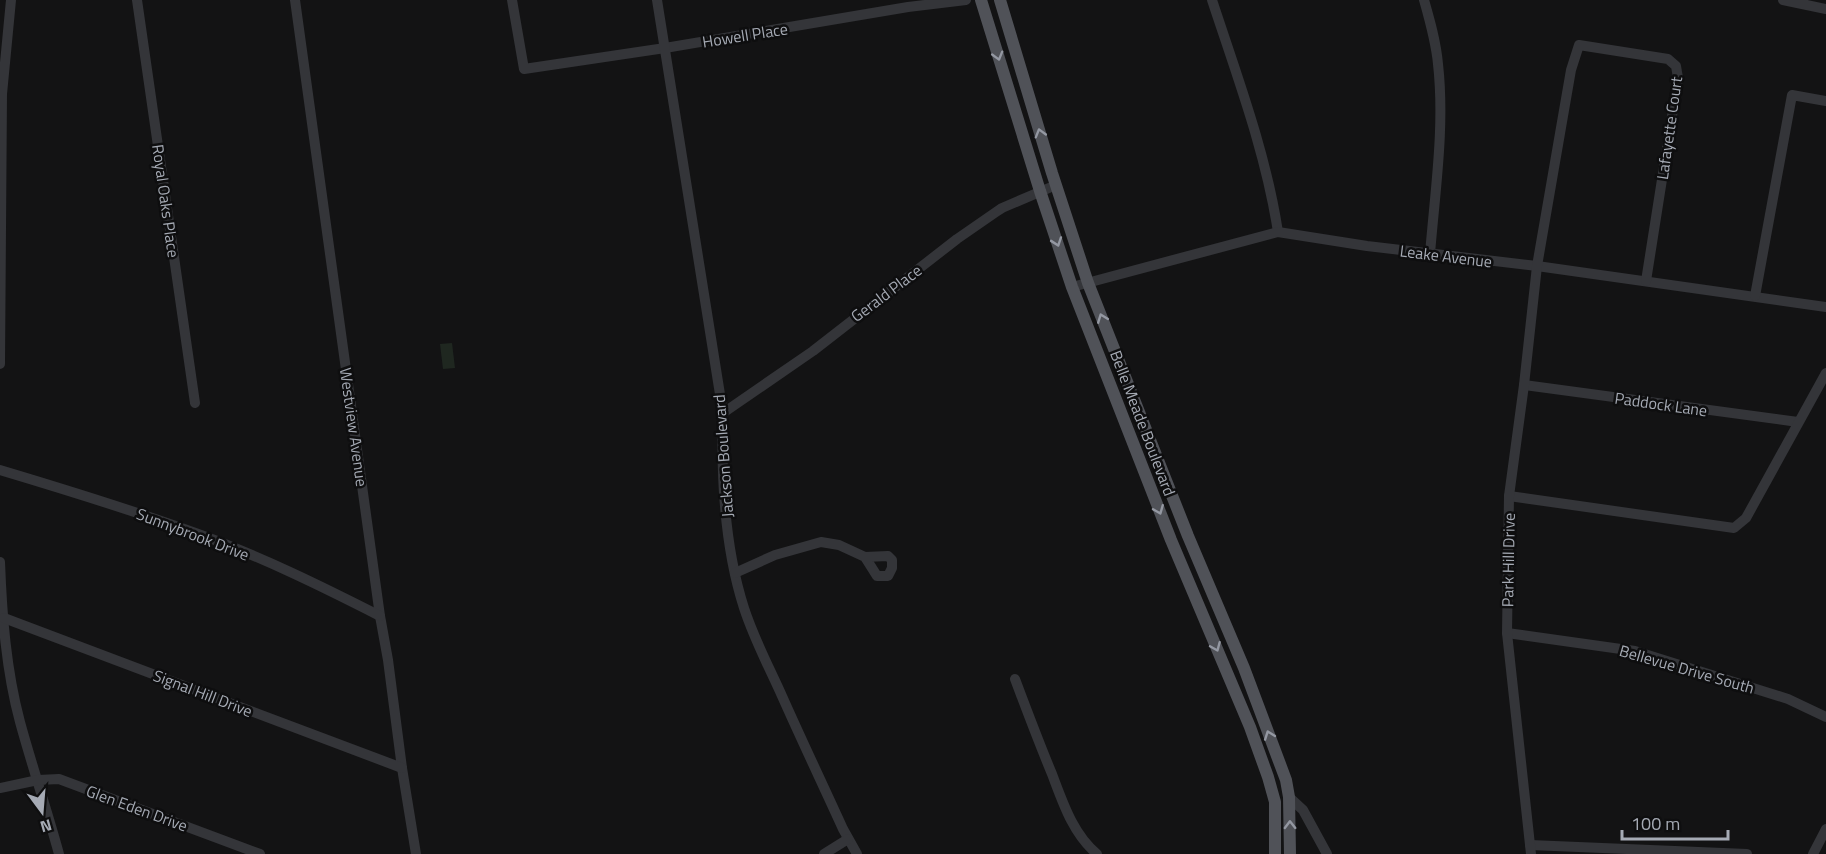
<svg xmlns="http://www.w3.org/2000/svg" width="1826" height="854" viewBox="0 0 1826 854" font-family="'Titillium Web',sans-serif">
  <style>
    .green { fill: #1f2720 }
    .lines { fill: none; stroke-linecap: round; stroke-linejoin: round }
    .minor { stroke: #343539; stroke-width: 10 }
    .major { stroke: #505258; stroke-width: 12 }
    .oneway { stroke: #9498a2 }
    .labels { text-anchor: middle; stroke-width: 5; stroke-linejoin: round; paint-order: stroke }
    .street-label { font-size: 16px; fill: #a5aab4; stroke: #0e0e0f }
  </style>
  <rect width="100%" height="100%" fill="#131314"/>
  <!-- green -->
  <polygon class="green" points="452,343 455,368 443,369 440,344"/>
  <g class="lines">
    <!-- minor -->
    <g class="minor">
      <polyline points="137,0 195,403"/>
      <polyline points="295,0 380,616 388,660 402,768 416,854"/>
      <polyline points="512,0 524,69 665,48 908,7 966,0"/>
      <path d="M657,0l66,413c-2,62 2,136 21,195 10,31 25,59 38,88 20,45 41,89 61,133l14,25"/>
      <path d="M1212,0c25,76 54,153 66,232"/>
      <path d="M1424,0c6,21 12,42 14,64 7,63 -3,127 -8,190"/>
      <polyline points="1783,0 1826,9"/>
      <polyline points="1072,287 1278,232 1367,246 1537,266 1826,307"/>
      <polyline points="1755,296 1792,95 1826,101"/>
      <polyline points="0,364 2,94 11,0"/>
      <polyline points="1524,385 1798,422"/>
      <polyline points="723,413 813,351 957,239 996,212 1002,208 1056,185"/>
      <path d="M0,470c67,20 135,41 201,65 61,22 120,51 179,81"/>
      <polyline points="1509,496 1734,528 1746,518 1826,373"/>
      <path d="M0,562c2,53 6,108 20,160 12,44 27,88 39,132"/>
      <polyline points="735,573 775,555 821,542 839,545 865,557 888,556 892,560 892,568 888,576 877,576 865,557"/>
      <polyline points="4,618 402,768"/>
      <polyline points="1507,633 1635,651 1788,699 1826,717"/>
      <path d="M1015,679c12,32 24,64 37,95 11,29 21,60 45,80"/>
      <polyline points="0,788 38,780 59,779 260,854"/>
      <polyline points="1289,797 1303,810 1327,854"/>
      <polyline points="1530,845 1747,854"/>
      <polyline points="824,854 848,839"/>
      <polyline points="1531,854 1507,633 1509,496 1524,385 1537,266 1571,70 1579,45 1668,59 1676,66 1678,78 1646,281"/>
      <polyline points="1813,854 1826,829"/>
    </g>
    <!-- major -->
    <g class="major">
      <polyline points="981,0 1040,191 1072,287 1171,540 1250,727 1268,777 1275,802 1275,854"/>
      <polyline points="1000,0 1052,173 1088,283 1188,536 1244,668 1286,780 1289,797 1290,854"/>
    </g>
  </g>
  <!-- one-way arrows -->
  <defs><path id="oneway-chevron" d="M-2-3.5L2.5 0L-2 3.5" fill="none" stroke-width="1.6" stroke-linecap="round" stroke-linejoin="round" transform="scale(1.5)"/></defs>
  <g class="oneway">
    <use href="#oneway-chevron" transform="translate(998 56) rotate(74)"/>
    <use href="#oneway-chevron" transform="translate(1040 133) rotate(-106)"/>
    <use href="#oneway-chevron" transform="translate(1057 242) rotate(71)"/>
    <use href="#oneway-chevron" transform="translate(1102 318) rotate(-111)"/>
    <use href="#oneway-chevron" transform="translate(1159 510) rotate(68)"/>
    <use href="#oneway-chevron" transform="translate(1216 647) rotate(67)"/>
    <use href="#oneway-chevron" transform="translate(1269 735) rotate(-110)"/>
    <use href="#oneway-chevron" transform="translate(1290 825) rotate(-91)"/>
  </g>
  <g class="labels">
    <!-- street labels -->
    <g class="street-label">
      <text transform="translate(745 35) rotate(-9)" y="6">Howell Place</text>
      <text transform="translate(1669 128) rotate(-82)" y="6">Lafayette Court</text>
      <text transform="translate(166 201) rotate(82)" y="6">Royal Oaks Place</text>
      <text transform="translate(1446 256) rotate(7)" y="6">Leake Avenue</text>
      <text transform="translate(886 293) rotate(-37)" y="6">Gerald Place</text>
      <text transform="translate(1661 404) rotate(8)" y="6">Paddock Lane</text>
      <text transform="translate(1143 423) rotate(69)" y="6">Belle Meade Boulevard</text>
      <text transform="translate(354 427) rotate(82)" y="6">Westview Avenue</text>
      <text transform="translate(723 456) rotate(-94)" y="6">Jackson Boulevard</text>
      <text transform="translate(193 534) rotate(21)" y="6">Sunnybrook Drive</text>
      <text transform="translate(1508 560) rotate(-89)" y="6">Park Hill Drive</text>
      <text transform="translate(1687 669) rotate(16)" y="6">Bellevue Drive South</text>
      <text transform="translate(203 693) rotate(21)" y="6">Signal Hill Drive</text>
      <text transform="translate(137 808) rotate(20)" y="6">Glen Eden Drive</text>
    </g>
  </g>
  <!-- north arrow -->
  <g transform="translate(42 812) rotate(164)" stroke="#0e0e0f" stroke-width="4.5" paint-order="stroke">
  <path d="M0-4.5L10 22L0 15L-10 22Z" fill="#a5aab4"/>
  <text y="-9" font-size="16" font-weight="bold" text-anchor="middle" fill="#a5aab4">N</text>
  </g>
  <!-- scale -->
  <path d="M1622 830v9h106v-9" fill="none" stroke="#a5aab4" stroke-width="3"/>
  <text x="1631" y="830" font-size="18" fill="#a5aab4" stroke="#0e0e0f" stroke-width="4.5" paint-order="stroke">100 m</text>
</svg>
